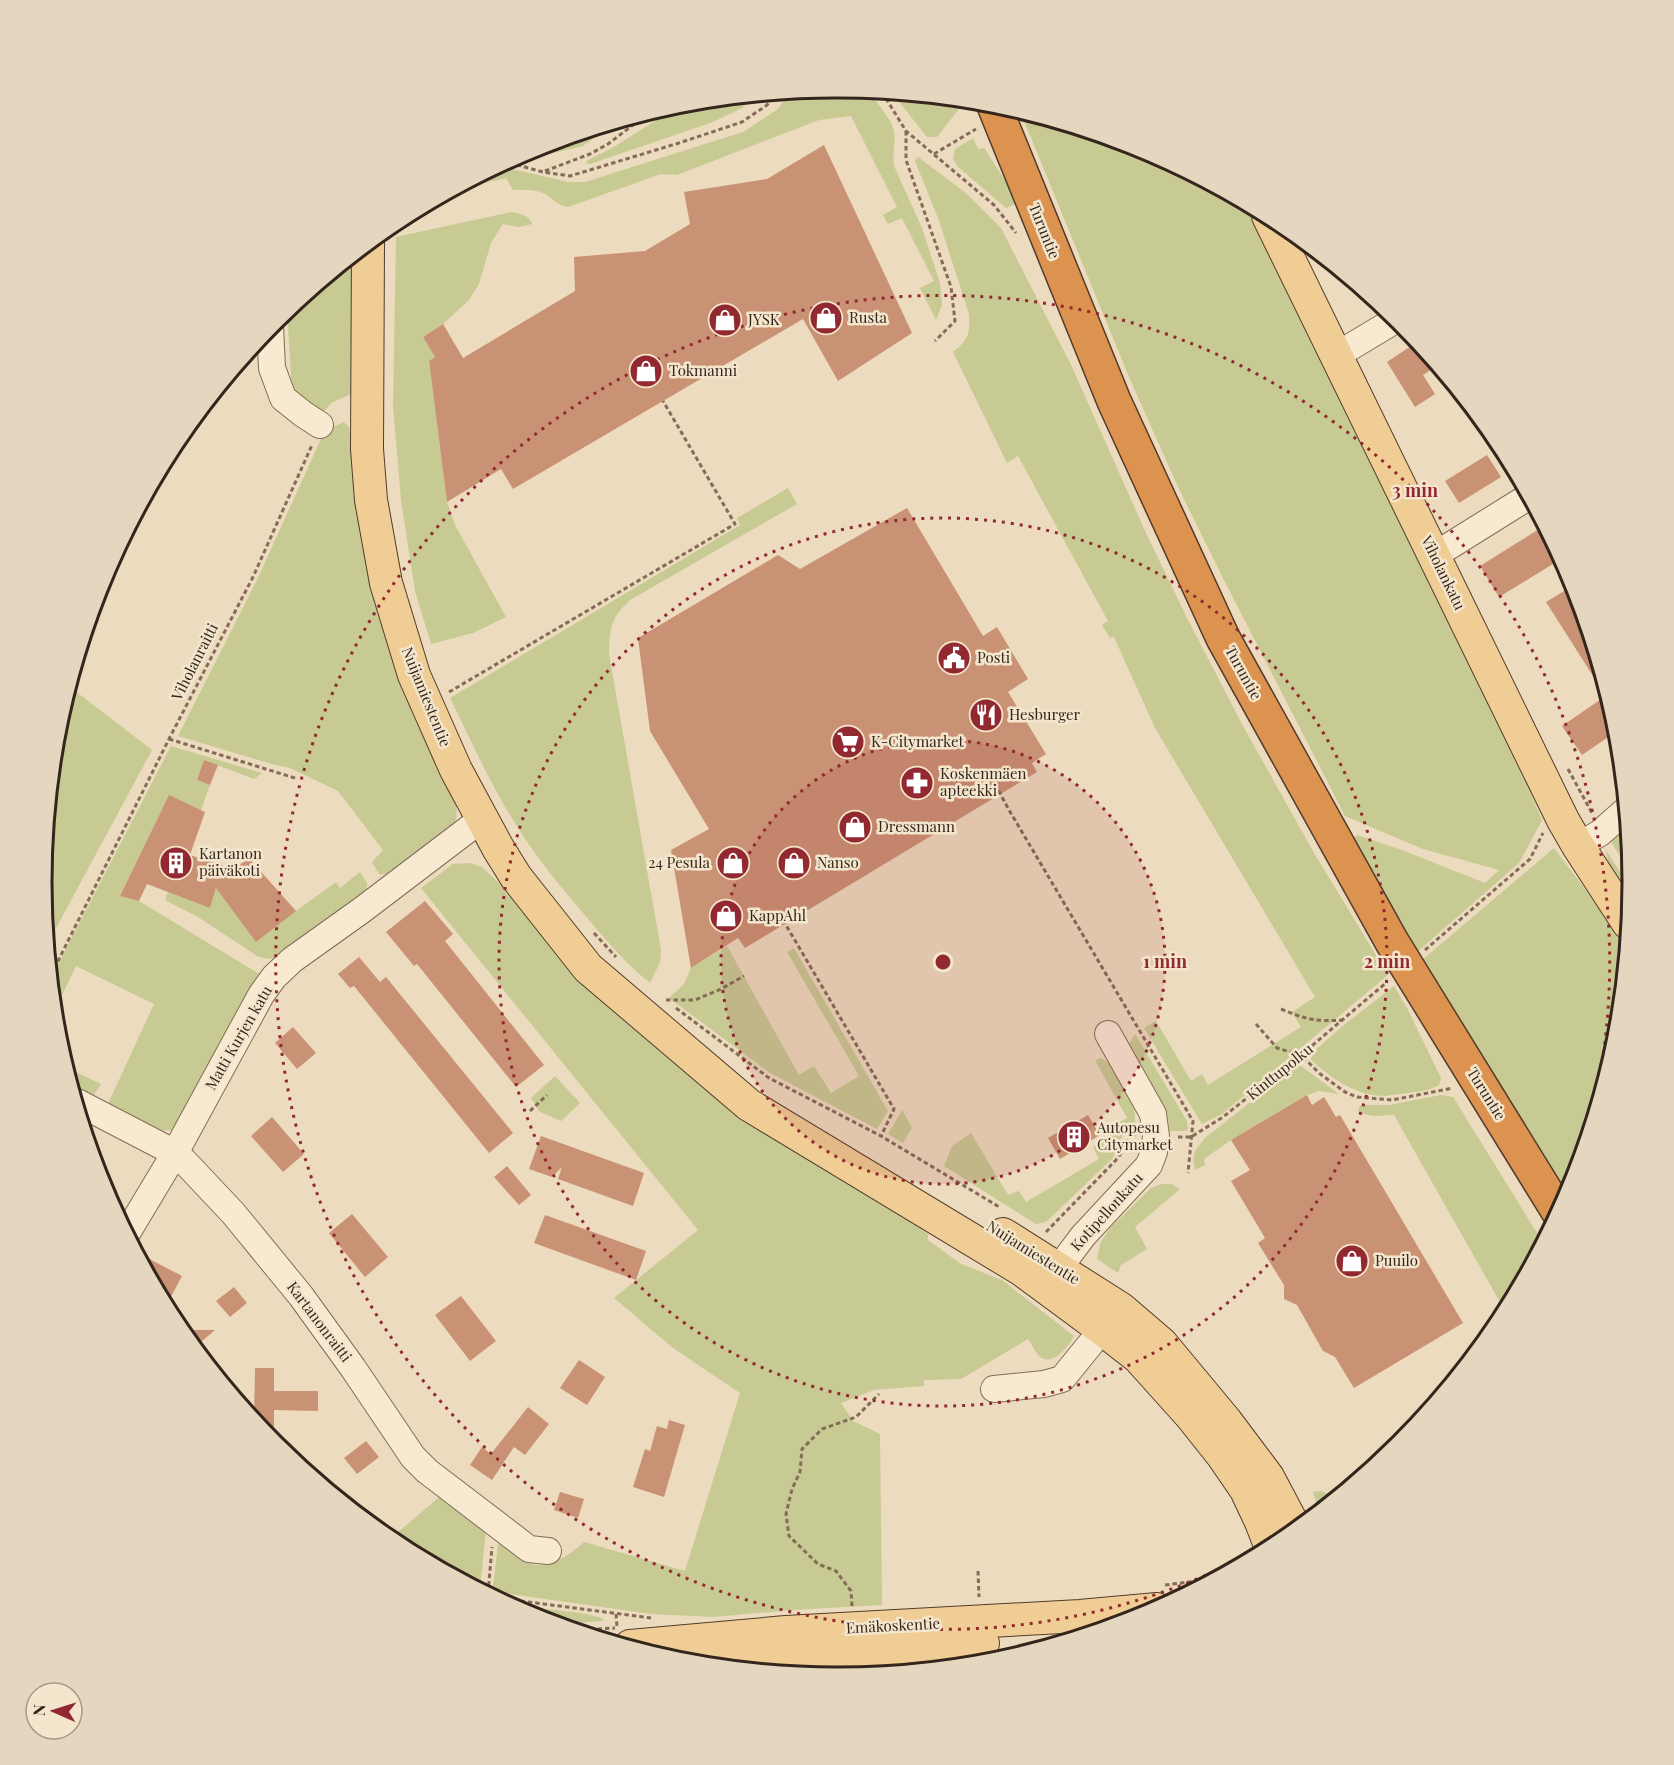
<svg xmlns="http://www.w3.org/2000/svg" width="1674" height="1765" viewBox="0 0 1674 1765" font-family="'Playfair Display',serif">
  <style>
    .green { fill: #c7ca93 }
    .building { fill: #ca9274 }
    .lines { fill: none; stroke-linecap: round; stroke-linejoin: round }
    .minor-casing { stroke: #846c57; stroke-width: 28 }
    .major-casing { stroke: #523b2c; stroke-width: 34 }
    .highway-casing { stroke: #523b2c; stroke-width: 36 }
    .path { stroke: #846c57; stroke-width: 3; stroke-dasharray: 4.5 3; stroke-linecap: butt }
    .minor { stroke: #f8e9d1; stroke-width: 26 }
    .major { stroke: #f0cd95; stroke-width: 32 }
    .highway { stroke: #dc934f; stroke-width: 33 }
    .ring { fill: none; stroke: #922931; stroke-width: 3; stroke-dasharray: 3 6 }
    .labels { text-anchor: middle; stroke-width: 5; stroke-linejoin: round; paint-order: stroke }
    .street-label { font-size: 15px; fill: #34261c; stroke: #f4e6cd }
    .poi-label { font-size: 15px; fill: #34261c; stroke: #f4e6cd; text-anchor: start }
    .rim { fill: none; stroke: #34261c; stroke-width: 3 }
    .centre { fill: #922931; stroke: #f4e6cd; stroke-width: 3 }
    .ring-label { font-size: 18px; text-anchor: middle; font-weight: bold; fill: #922931; stroke: #f4e6cd; stroke-width: 5; stroke-linejoin: round; paint-order: stroke }
  </style>
  <rect width="100%" height="100%" fill="#ecdbbe"/>
  <!-- green -->
  <g class="green">
    <path d="M837,88l30,2c8,11 25,29 27,41 2,12 -2,23 0,35l28,62 18,55 2,22 -6,15 -16,-32 14,-7 -32,-63 -14,6 -5,-9 14,-8 -46,-91 -32,4 -142,55 -16,-1 -93,33c-14,-3 -14,-9 -25,-14 -9,-4 -20,-3 -30,-3l-7,-12 -52,12 32,-17 26,-4 56,13h17l158,-50 35,-23 12,-17z"/>
    <polygon points="892,93 954,99 958,110 937,137 927,137"/>
    <polygon points="757,95 742,108 713,122 590,164 586,163 588,160 612,148 655,121 673,105 682,103"/>
    <polygon points="1020,111 1142,148 1249,206 1330,369 1481,681 1542,820 1519,863 1416,953 1353,839 1357,835 1402,850 1485,883 1499,870 1423,849 1345,816 1223,578 1178,487 1129,377"/>
    <polygon points="614,123 583,146 541,156 518,156 533,148"/>
    <polygon points="973,138 978,149 984,148 1019,202 1006,208 957,166 953,158 955,149"/>
    <path d="M918,157l48,36 35,35 71,139 74,166 40,83 57,110 71,127 74,122 -166,139 -20,10 -58,-96 12,-7 35,60 11,-7 6,11 93,-58 -9,-15 23,-15 -160,-269 -41,-91 -4,1 -8,-13 6,-4 -90,-165 -11,7 -54,-111c16,-13 17,-18 16,-38l-31,-96 -23,-57z"/>
    <path d="M511,212c10,2 18,3 21,12l-14,3 -15,-3 -12,19 -12,41 -10,16 -26,24 -20,13 12,20 -6,5 18,140 8,23 51,92 -33,16 -42,11 -16,-53 -14,-91 -8,-94 3,-169z"/>
    <polygon points="352,266 352,391 349,395 331,403 323,413 292,391 287,310 339,268"/>
    <path d="M344,422l5,5 2,10 10,90 18,89 38,108 39,80c0,6 2,13 -1,18 -10,18 -46,41 -62,53l-14,-1 -7,-12 11,-12 -45,-59 -48,-23 -18,-4 -94,-28 79,-156 64,-141 12,-12z"/>
    <path d="M788,488l9,16 -167,96c-20,19 -20,28 -21,54l52,296 -1,12 -10,21c-25,-20 -45,-44 -66,-69 -25,-29 -49,-58 -69,-91 -25,-39 -44,-83 -65,-125l290,-173 -3,-7z"/>
    <polygon points="70,687 152,750 48,943 43,893 46,886 42,882 57,727"/>
    <polygon points="171,746 262,773 254,779 204,760 197,780 210,785 201,810 169,796 120,896 139,901 261,975 176,1130 156,1131 107,1106 154,1004 76,966 55,1010 51,978"/>
    <polygon points="1626,825 1631,873 1611,842 1617,833"/>
    <polygon points="1554,848 1626,943 1617,1038 1571,1187 1565,1199 1421,961"/>
    <polygon points="1606,850 1631,889 1630,902 1609,868"/>
    <path d="M470,863l12,4 46,43 326,271 74,53v6l33,24 41,16 72,56c-5,10 -22,32 -35,20 -4,-4 -7,-12 -11,-17l-67,40 -37,1v6l-50,4 -33,13 12,18 27,13 2,171 -90,5 -78,7 -63,-3 -155,-22 -3,-5 6,-50c8,8 16,18 25,24 20,12 46,-6 60,-19l101,29 55,-178 -67,-45 -59,-50 84,-68 -277,-342 32,-24z"/>
    <polygon points="360,872 367,883 366,894 281,957 268,959 257,956 198,917 165,900 168,892 210,908 216,888 296,911 336,882 340,888"/>
    <polygon points="727,946 799,1075 814,1066 831,1093 859,1076 787,952 794,948 888,1111 877,1129 770,1073 669,998 684,984 691,968"/>
    <path d="M1394,986l13,22 34,70 -2,7c-10,6 -20,6 -31,8 -8,1 -16,2 -23,3 -29,0 -54,-18 -74,-36l1,-7 32,-28z"/>
    <polygon points="1135,1034 1187,1121 1188,1130 1183,1131 1170,1131 1167,1112 1130,1050 1129,1044"/>
    <polygon points="1101,1058 1109,1063 1134,1106 1136,1130 1125,1130 1113,1158 1046,1222 1036,1224 944,1166 952,1146 971,1133 1008,1195 1019,1191 1026,1202 1099,1159 1093,1147 1119,1130 1116,1124 1127,1118 1095,1060"/>
    <path d="M1296,1066h5l38,28 -20,-3 -12,4 -76,45 -27,19 1,6 -10,5c-4,-17 0,-19 10,-32z"/>
    <polygon points="66,1067 101,1084 91,1099 73,1090"/>
    <polygon points="555,1076 580,1103 561,1121 540,1112 531,1098"/>
    <polygon points="1441,1095 1453,1097 1542,1241 1505,1311 1394,1115 1373,1116 1360,1113 1358,1109 1361,1105 1389,1105"/>
    <polygon points="902,1110 912,1128 903,1143 888,1134"/>
    <polygon points="1161,1184 1171,1184 1180,1189 1135,1227 1147,1249 1121,1265 1118,1273 1097,1259 1100,1244 1110,1228 1151,1188"/>
    <polygon points="1321,1491 1328,1494 1332,1500 1319,1510 1313,1492"/>
    <polygon points="444,1493 486,1529 480,1589 390,1539"/>
    <polygon points="511,1605 581,1613 602,1618 604,1621 556,1624 532,1617"/>
  </g>
  <!-- building -->
  <g class="building">
    <polygon points="824,145 912,333 838,381 803,319 513,489 501,469 447,502 429,361 435,357 423,337 443,324 463,358 575,291 574,257 645,251 690,224 684,192 767,179"/>
    <polygon points="1417,342 1437,366 1423,375 1435,394 1415,407 1387,362"/>
    <polygon points="1487,455 1501,477 1459,503 1445,481"/>
    <polygon points="907,508 983,636 997,627 1028,679 1008,692 1046,754 1032,763 1037,772 745,948 738,938 691,968 671,850 709,829 650,731 638,638 778,555 800,569"/>
    <polygon points="1544,526 1561,559 1499,597 1480,566"/>
    <polygon points="1574,585 1604,685 1600,687 1546,602"/>
    <polygon points="1607,695 1617,731 1582,755 1562,726"/>
    <polygon points="204,760 218,765 210,785 197,780"/>
    <polygon points="169,795 205,812 190,855 234,869 249,858 296,911 256,942 216,888 210,908 147,884 139,901 120,896"/>
    <polygon points="425,901 453,934 445,941 544,1065 516,1087 417,964 414,966 386,932"/>
    <polygon points="359,957 380,982 386,977 513,1133 489,1153 354,986 350,988 338,974"/>
    <polygon points="293,1027 316,1053 297,1069 275,1043"/>
    <polygon points="1307,1095 1312,1105 1324,1097 1336,1117 1340,1115 1463,1323 1354,1388 1335,1357 1323,1351 1297,1305 1284,1299 1284,1285 1258,1243 1265,1238 1231,1181 1250,1170 1231,1140"/>
    <polygon points="1088,1115 1100,1135 1060,1159 1048,1138"/>
    <polygon points="272,1117 304,1154 283,1172 251,1136"/>
    <polygon points="541,1136 644,1173 633,1206 558,1179 562,1167 552,1177 529,1169"/>
    <polygon points="507,1166 531,1195 519,1205 494,1177"/>
    <polygon points="352,1214 388,1257 365,1277 329,1233"/>
    <polygon points="545,1215 646,1251 636,1280 534,1243"/>
    <polygon points="138,1253 182,1276 166,1306"/>
    <polygon points="234,1287 247,1303 230,1317 216,1301"/>
    <polygon points="461,1296 496,1341 470,1361 435,1315"/>
    <polygon points="181,1330 215,1330 195,1347"/>
    <polygon points="579,1360 605,1377 587,1405 560,1388"/>
    <polygon points="255,1368 274,1368 274,1391 318,1391 318,1411 274,1410 274,1443 254,1420"/>
    <polygon points="528,1407 549,1424 525,1455 514,1447 492,1480 470,1465 482,1447 491,1454"/>
    <polygon points="669,1420 685,1425 664,1497 633,1487 645,1449 650,1451 657,1426 667,1429"/>
    <polygon points="366,1441 379,1457 357,1474 344,1458"/>
    <polygon points="560,1492 584,1499 578,1518 554,1510"/>
  </g>
  <g class="lines">
    <!-- minor casing -->
    <g class="minor-casing">
      <g id="minor">
        <polyline points="270,326 272,368 283,398 303,414 320,425"/>
        <polyline points="1337,355 1397,319"/>
        <polyline points="1435,555 1528,497"/>
        <polyline points="1578,846 1600,833 1625,811"/>
        <polyline points="77,1102 175,1153 184,1161 233,1213 301,1296 353,1368 413,1457 427,1471 529,1549 548,1551"/>
        <polyline points="127,1233 175,1153 261,995 274,977 292,960 362,910 483,818"/>
        <polyline points="1047,1284 1083,1236 1149,1165 1154,1152 1156,1136 1153,1114 1108,1034"/>
        <polyline points="994,1389 1044,1384 1062,1379 1114,1315"/>
      </g>
    </g>
    <!-- major casing -->
    <g class="major-casing">
      <g id="major">
        <polyline points="1268,216 1563,820 1578,846 1628,923"/>
        <polyline points="368,244 367,449 371,500 386,583 414,675 456,770 498,848 516,877 588,968 749,1105 1022,1270 1102,1329 1138,1357 1191,1416 1222,1455 1246,1490 1261,1522 1271,1548"/>
        <polyline points="1003,1234 1120,1308 1162,1344 1226,1421 1268,1477 1296,1530"/>
        <polyline points="630,1646 786,1632 1080,1616 1157,1609"/>
        <polyline points="696,1664 983,1643"/>
      </g>
    </g>
    <!-- highway casing -->
    <g class="highway-casing">
      <polyline id="highway" points="993,103 1114,401 1223,638 1392,942 1558,1211"/>
    </g>
    <!-- path -->
    <g class="path">
      <polyline points="882,92 906,131 994,205 1016,233"/>
      <polyline points="906,131 906,160 951,287 955,321 935,341"/>
      <polyline points="934,154 976,129"/>
      <polyline points="502,164 510,163 543,172 570,176 679,143 742,122 767,105 775,94"/>
      <polyline points="545,171 590,154 608,144 650,112"/>
      <polyline points="449,692 735,524 663,401"/>
      <polyline points="169,739 298,779"/>
      <polyline points="1568,769 1592,813"/>
      <polyline points="995,784 1009,810 1193,1121 1188,1173"/>
      <polyline points="783,920 894,1109 881,1136"/>
      <polyline points="594,933 616,957"/>
      <polyline points="1425,950 1530,859 1543,833"/>
      <polyline points="51,975 169,739 253,577 312,445"/>
      <polyline points="666,1000 695,1000 721,989 744,976"/>
      <polyline points="676,1008 769,1078 881,1136 1001,1208"/>
      <path d="M1281,1009c23,10 35,13 61,11"/>
      <polyline points="1256,1024 1277,1048 1301,1055 1319,1073 1345,1092 1357,1097 1392,1100 1453,1088"/>
      <polyline points="530,1111 547,1095"/>
      <polyline points="1178,1137 1191,1137 1223,1117 1301,1055 1387,982"/>
      <polyline points="1046,1232 1116,1160 1125,1148 1130,1135 1136,1135"/>
      <polyline points="978,1571 979,1597"/>
      <polyline points="1165,1585 1213,1579"/>
      <polyline points="488,1593 492,1547"/>
      <polyline points="498,1598 651,1618"/>
      <polyline points="852,1606 851,1591 836,1571 818,1564 789,1536 786,1514 792,1489 800,1472 802,1449 822,1429 856,1417 879,1394"/>
      <polyline points="616,1614 617,1627"/>
      <polyline points="575,1630 615,1628"/>
    </g>
    <!-- minor -->
    <use href="#minor" class="minor"/>
    <!-- major -->
    <use href="#major" class="major"/>
    <!-- highway -->
    <use href="#highway" class="highway"/>
  </g>
  <!-- distance rings -->
  <circle cx="943" cy="962" r="222" fill="#922931" fill-opacity=".12"/>
  <g class="ring">
    <circle cx="943" cy="962" r="222"/>
    <circle cx="943" cy="962" r="444"/>
    <path d="M1301 1525A667 667 0 1 1 1587 1135"/>
  </g>
  <!-- icons -->
  <defs>
    <g id="shop-disc" transform="scale(1.725)"><circle r="9.5" fill="#922931" stroke="#f4e6cd"/><path d="M-5-2.5h2.3a2.7 3.5 0 0 1 5.4 0H5L5.5 6h-11ZM-1.5-2.5h3a1.5 2.3 0 0 0-3 0Z" fill="#fff"/></g>
    <g id="civic-disc" transform="scale(1.725)"><circle r="9.5" fill="#922931" stroke="#f4e6cd"/><path d="M-.6-6.5H3V-4.5H.6V-3L4-1V1h2V6H-6V1h2V-1L-.6-3ZM-1.2 2.5V6h2.4V2.5Z" fill="#fff"/></g>
    <g id="restaurant-disc" transform="scale(1.725)"><circle r="9.5" fill="#922931" stroke="#f4e6cd"/><path d="M-5-6h1v4h1v-4h1v4h1v-4h1v5L-1.5 .5V6h-2V.5L-5-1ZM5-6V6H3V1.5H1.5Q1.5-4 5-6Z" fill="#fff"/></g>
    <g id="supermarket-disc" transform="scale(1.725)"><circle r="9.5" fill="#922931" stroke="#f4e6cd"/><path d="M-6-5.5h2.5l.6 2H6L4.5 2H-2.5L-4.4-4H-6ZM-1.5 3.2a1.3 1.3 0 1 0 .1 0ZM3 3.2a1.3 1.3 0 1 0 .1 0Z" fill="#fff"/></g>
    <g id="pharmacy-disc" transform="scale(1.725)"><circle r="9.5" fill="#922931" stroke="#f4e6cd"/><path d="M-2-6h4v4h4v4h-4v4h-4v-4h-4v-4h4Z" fill="#fff"/></g>
    <g id="building-disc" transform="scale(1.725)"><circle r="9.5" fill="#922931" stroke="#f4e6cd"/><path d="M-4-6H4V6H1V3H-1V6H-4ZM-2.5-4.3h1.7v1.8h-1.7ZM.8-4.3h1.7v1.8H.8ZM-2.5-1h1.7V.8h-1.7ZM.8-1h1.7V.8H.8Z" fill="#fff"/></g>
  </defs>
  <g fill-rule="evenodd">
    <use href="#shop-disc" x="826" y="318"/>
    <use href="#shop-disc" x="725" y="320"/>
    <use href="#shop-disc" x="646" y="371"/>
    <use href="#civic-disc" x="954" y="658"/>
    <use href="#restaurant-disc" x="986" y="715"/>
    <use href="#supermarket-disc" x="848" y="742"/>
    <use href="#pharmacy-disc" x="917" y="783"/>
    <use href="#shop-disc" x="855" y="827"/>
    <use href="#building-disc" x="176" y="863"/>
    <use href="#shop-disc" x="733" y="863"/>
    <use href="#shop-disc" x="794" y="863"/>
    <use href="#shop-disc" x="726" y="916"/>
    <use href="#building-disc" x="1074" y="1137"/>
    <use href="#shop-disc" x="1352" y="1261"/>
  </g>
  <g class="labels">
    <!-- street labels -->
    <g class="street-label">
      <text transform="translate(1044 231) rotate(68)" y="5">Turuntie</text>
      <text transform="translate(1443 573) rotate(64)" y="5">Viholankatu</text>
      <text transform="translate(195 662) rotate(-63)" y="5">Viholanraitti</text>
      <text transform="translate(1243 673) rotate(61)" y="5">Turuntie</text>
      <text transform="translate(426 697) rotate(68)" y="5">Nuijamiestentie</text>
      <text transform="translate(239 1038) rotate(-60)" y="5">Matti Kurjen katu</text>
      <text transform="translate(1280 1072) rotate(-39)" y="5">Kinttupolku</text>
      <text transform="translate(1486 1094) rotate(58)" y="5">Turuntie</text>
      <text transform="translate(1107 1212) rotate(-48)" y="5">Kotipellonkatu</text>
      <text transform="translate(1033 1253) rotate(32)" y="5">Nuijamiestentie</text>
      <text transform="translate(319 1322) rotate(53)" y="5">Kartanonraitti</text>
      <text transform="translate(893 1626) rotate(-3)" y="5">Emäkoskentie</text>
    </g>
    <!-- poi labels -->
    <g class="poi-label">
      <text x="849" y="323">Rusta</text>
      <text x="748" y="325">JYSK</text>
      <text x="669" y="376">Tokmanni</text>
      <text x="977" y="663">Posti</text>
      <text x="1009" y="720">Hesburger</text>
      <text x="871" y="747">K-Citymarket</text>
      <text x="940" y="779">Koskenmäen<tspan x="940" dy="17">apteekki</tspan></text>
      <text x="878" y="832">Dressmann</text>
      <text x="199" y="859">Kartanon<tspan x="199" dy="17">päiväkoti</tspan></text>
      <text x="710" y="868" text-anchor="end">24 Pesula</text>
      <text x="817" y="868">Nanso</text>
      <text x="749" y="921">KappAhl</text>
      <text x="1097" y="1133">Autopesu<tspan x="1097" dy="17">Citymarket</tspan></text>
      <text x="1375" y="1266">Puuilo</text>
    </g>
  </g>
  <!-- crop -->
  <path d="M0 0H1674V1765H0ZM836 98H838A784 784 0 0 1 1622 882V883A784 784 0 0 1 838 1667H836A784 784 0 0 1 52 883V882A784 784 0 0 1 836 98Z" fill="#e5d7bf" fill-rule="evenodd"/>
  <path class="rim" d="M836 98H838A784 784 0 0 1 1622 882V883A784 784 0 0 1 838 1667H836A784 784 0 0 1 52 883V882A784 784 0 0 1 836 98Z"/>
  <circle cx="943" cy="962" r="9" class="centre"/>
  <g class="ring-label">
    <text x="1415" y="497">3 min</text>
    <text x="1165" y="968">1 min</text>
    <text x="1387" y="968">2 min</text>
  </g>
  <!-- north arrow -->
  <g transform="translate(54 1711) rotate(273)"><circle r="28" fill="#f4e6cd" stroke="#a79986" stroke-width="1.5"/>
  <path d="M0-4.5L10 22L0 15L-10 22Z" fill="#922931"/>
  <text y="-9" font-size="16" font-weight="bold" text-anchor="middle" fill="#34261c">N</text>
  </g>
</svg>
